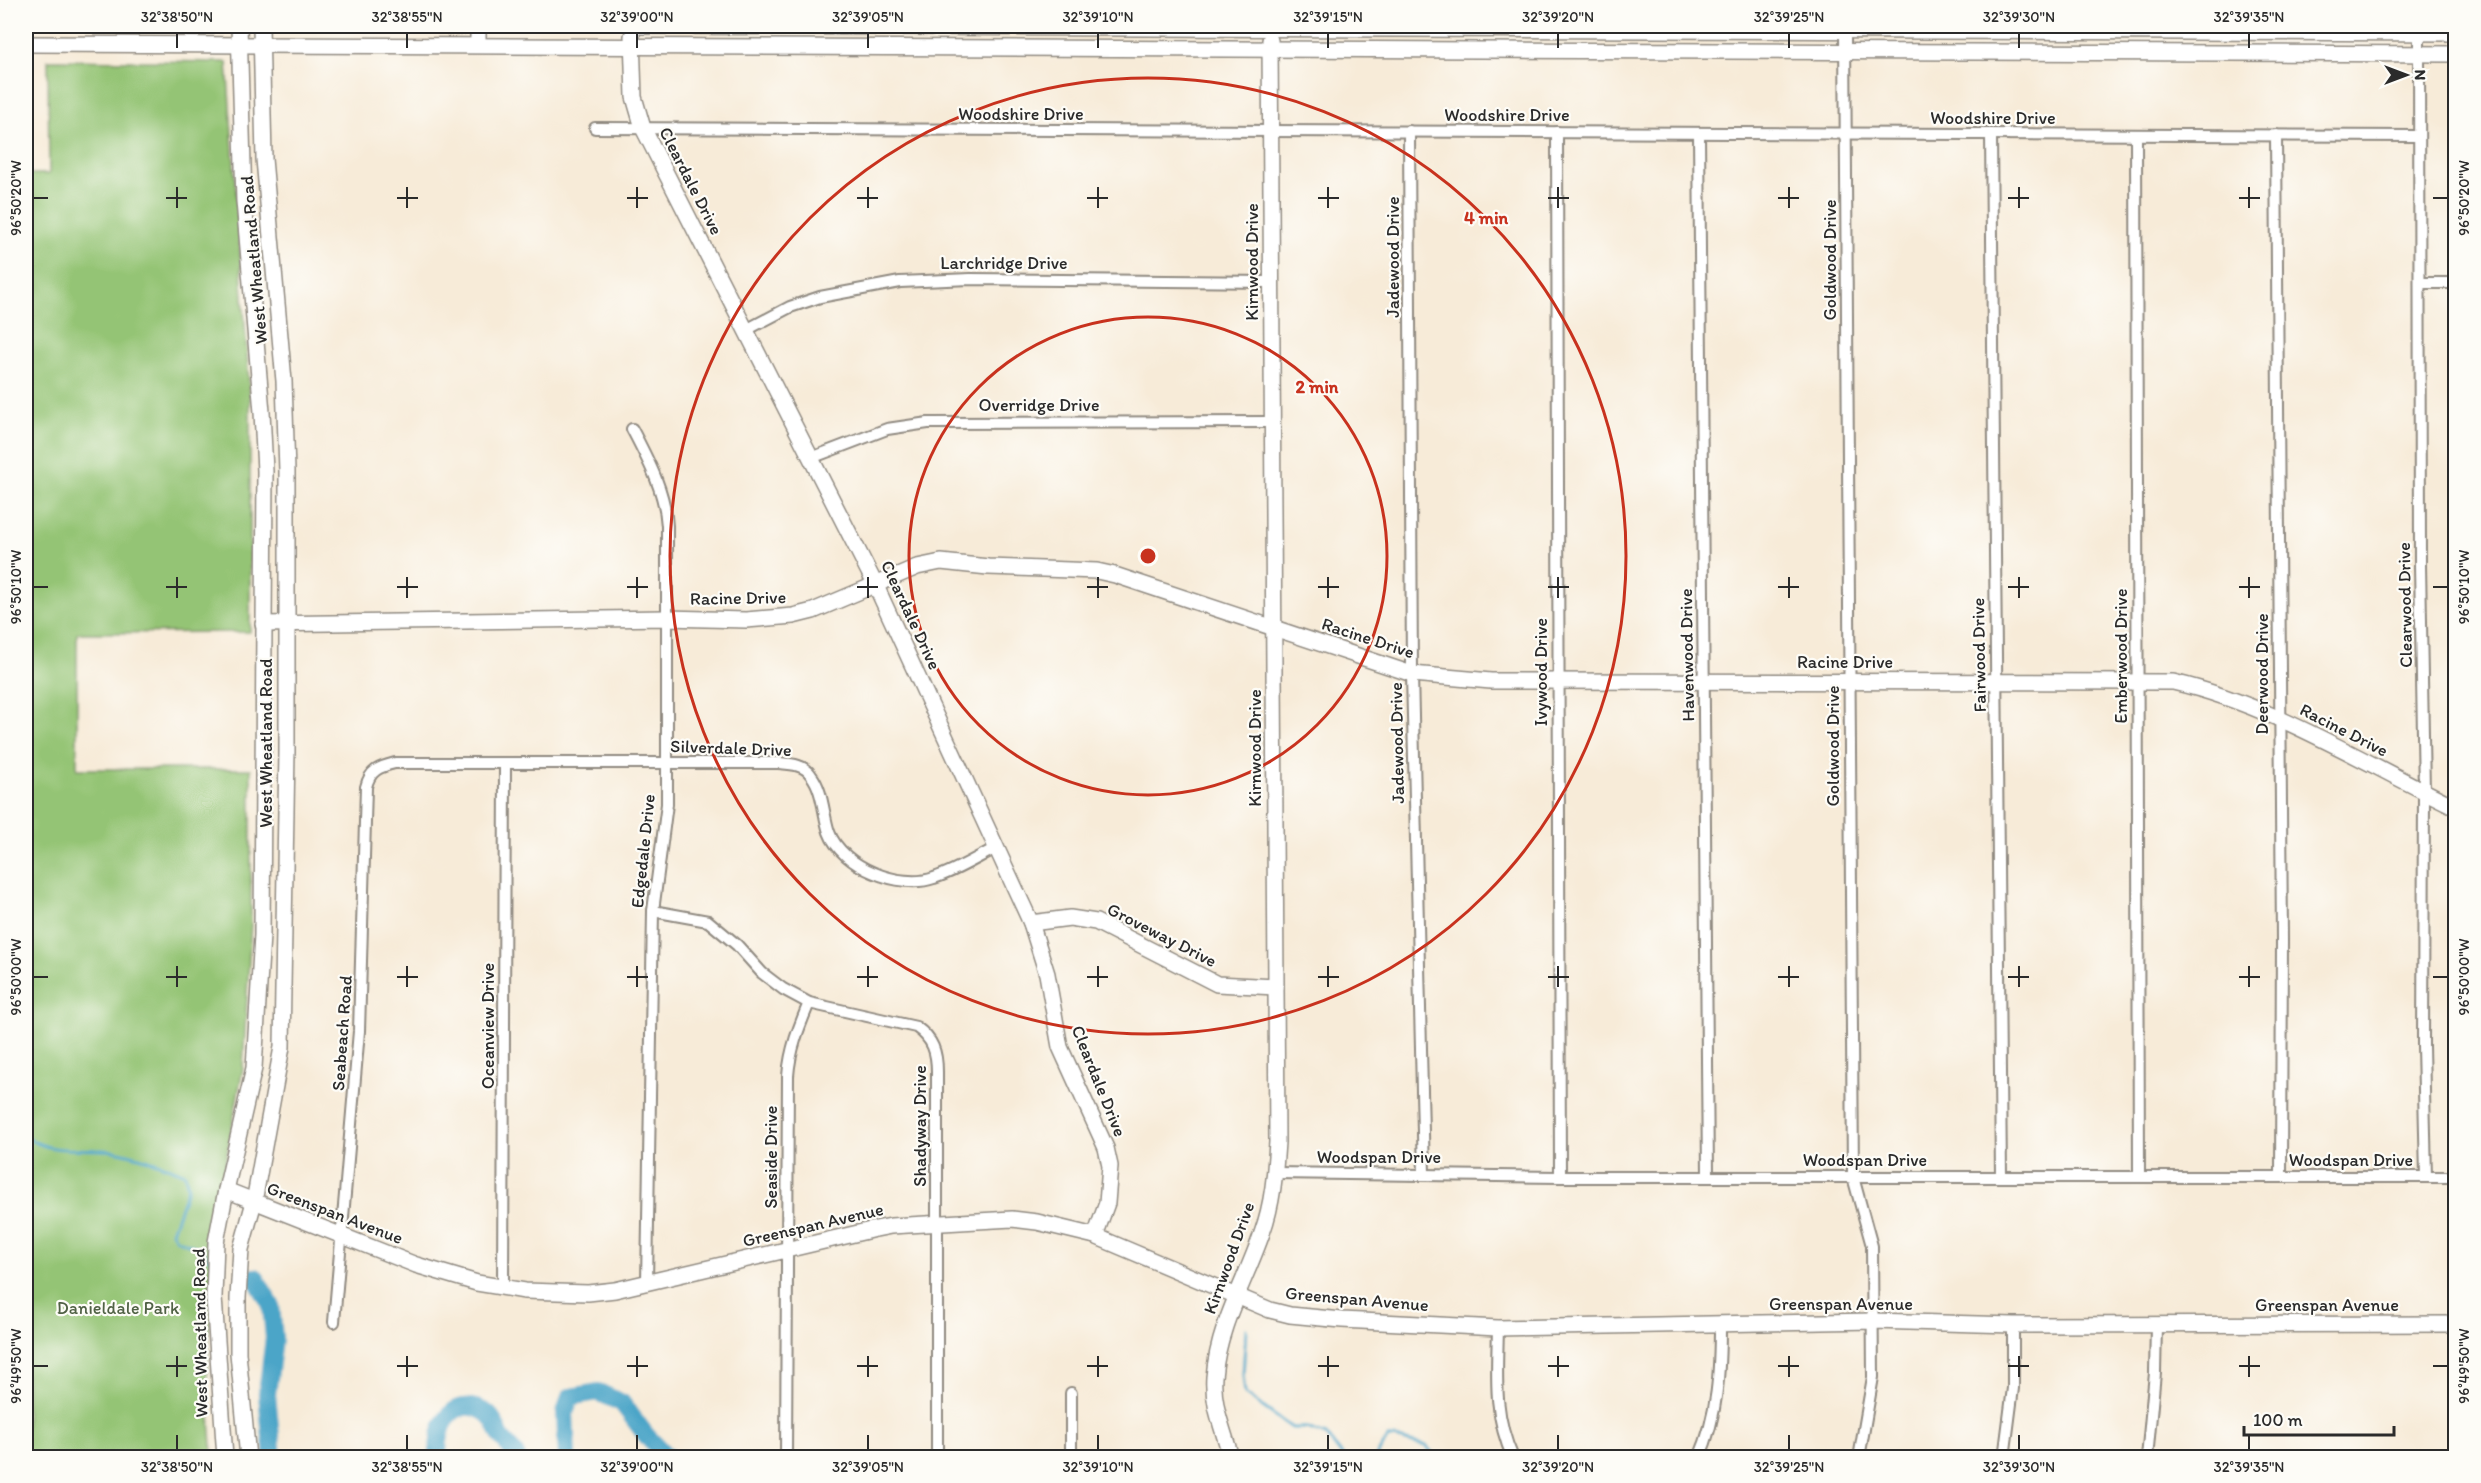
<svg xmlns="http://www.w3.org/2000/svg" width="2481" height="1483" viewBox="0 0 2481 1483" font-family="Itim,sans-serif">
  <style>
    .green { fill: #94c474; stroke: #607850; stroke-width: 1.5 }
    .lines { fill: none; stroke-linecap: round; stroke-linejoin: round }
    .stream { stroke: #4ba5c8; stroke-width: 3 }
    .river { stroke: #4ba5c8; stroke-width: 18 }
    .street-casing { stroke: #918b82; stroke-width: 14 }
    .secondary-casing { stroke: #918b82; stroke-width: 18 }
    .street { stroke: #fff; stroke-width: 10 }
    .secondary { stroke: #fff; stroke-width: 15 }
    .ticks { fill: none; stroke: #2b2b2b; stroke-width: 2 }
    .ring { fill: none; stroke: #c8321e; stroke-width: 3 }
    .labels { text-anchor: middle; stroke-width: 4.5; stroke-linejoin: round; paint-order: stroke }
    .street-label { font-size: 18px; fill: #2b2b2b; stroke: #fdfcf7 }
    .park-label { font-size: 18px; fill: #506145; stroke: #fdfcf7 }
    .centre { fill: #c8321e; stroke: #fdfcf7; stroke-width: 3 }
    .ring-label { font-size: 18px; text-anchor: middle; font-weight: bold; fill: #c8321e; stroke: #fdfcf7; stroke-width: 4.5; stroke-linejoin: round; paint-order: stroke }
    .neatline { fill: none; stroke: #2b2b2b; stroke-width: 2 }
    .ticks-label { font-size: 15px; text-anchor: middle; fill: #2b2b2b }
  </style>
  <rect width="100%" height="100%" fill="#fdfcf7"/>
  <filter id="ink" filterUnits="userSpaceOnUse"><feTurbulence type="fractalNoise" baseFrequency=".0167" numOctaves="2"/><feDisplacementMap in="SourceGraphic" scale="12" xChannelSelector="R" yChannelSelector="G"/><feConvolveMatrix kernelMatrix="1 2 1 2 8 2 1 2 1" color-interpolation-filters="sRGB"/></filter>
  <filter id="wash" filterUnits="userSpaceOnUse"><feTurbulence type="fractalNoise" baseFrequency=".008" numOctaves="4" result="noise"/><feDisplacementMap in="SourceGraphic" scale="24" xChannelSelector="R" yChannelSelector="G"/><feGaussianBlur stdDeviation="1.35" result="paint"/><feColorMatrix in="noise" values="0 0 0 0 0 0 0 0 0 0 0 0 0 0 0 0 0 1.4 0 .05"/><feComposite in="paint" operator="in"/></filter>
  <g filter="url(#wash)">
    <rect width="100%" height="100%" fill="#f7ebd8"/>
    <!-- green -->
    <polygon class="green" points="48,60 227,62 250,398 250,632 77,633 77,769 251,769 251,923 243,1068 213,1228 207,1384 213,1457 26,1457 26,174 49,174"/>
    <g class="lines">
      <!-- stream -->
      <g class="stream">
        <path d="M26,1137c25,18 57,10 87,14 25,4 48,13 72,23l3,13 -16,45 4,7 25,10 9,11"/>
        <polyline points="1246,1329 1243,1374 1245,1394 1292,1428 1307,1428 1326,1435 1344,1458"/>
        <polyline points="1375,1458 1388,1438 1394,1438 1426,1446 1437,1458"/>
      </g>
      <!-- river -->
      <g class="river">
        <polyline points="255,1277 271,1305 274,1338 267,1394 273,1458"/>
        <path d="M438,1458c-1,-29 12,-65 47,-46 9,5 11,15 15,23 5,9 13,13 17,23"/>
        <polyline points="567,1458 565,1413 570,1397 598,1392 622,1403 646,1435 668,1458"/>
      </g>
    </g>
  </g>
  <g filter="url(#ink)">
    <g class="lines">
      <!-- street casing -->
      <g class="street-casing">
        <g id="street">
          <polyline points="1845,31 1853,1177 1872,1246 1873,1377 1859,1458"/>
          <polyline points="2419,33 2420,564 2424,792 2423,1046 2426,1177"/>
          <polyline points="595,128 2419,136"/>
          <polyline points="1409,131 1412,674 1424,1174"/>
          <polyline points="1557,132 1560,1177"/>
          <polyline points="1699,133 1708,1176"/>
          <polyline points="1991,134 2001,1176"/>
          <polyline points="2136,135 2139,1177"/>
          <polyline points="2276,135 2282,940 2281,1177"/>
          <polyline points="2421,283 2456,283"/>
          <polyline points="746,330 790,307 820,297 900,282 970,279 1272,282"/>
          <path d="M632,429c16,31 33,62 35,97v278l-14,107 -6,372"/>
          <polyline points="811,458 887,429 928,423 1273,422"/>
          <path d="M653,911l55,10 29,24 25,28 21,16 26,14 107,24c17,12 21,25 21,45v386"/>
          <polyline points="1275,1173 1560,1177 2456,1177"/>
          <polyline points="503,1289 505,763"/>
          <path d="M334,1322l25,-291 7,-244c4,-17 13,-20 29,-24h383c12,1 26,1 33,12 12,15 12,39 18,57 13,35 71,58 105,46 22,-7 42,-20 62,-30"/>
          <path d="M1498,1328c-1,47 -5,86 15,130"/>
          <polyline points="1071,1393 1071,1458"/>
          <path d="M786,1458l2,-382c2,-27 11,-49 21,-73"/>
          <path d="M1699,1458c19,-43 21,-88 21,-133"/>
          <polyline points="2004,1458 2013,1388 2013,1325"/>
          <polyline points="2147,1458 2155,1373 2156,1325"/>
        </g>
      </g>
      <!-- secondary casing -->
      <g class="secondary-casing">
        <g id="secondary">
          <polyline points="478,26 478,45"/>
          <polyline points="635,26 2456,33"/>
          <polyline points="632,36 634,97 643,128 876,586 1031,923 1047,974 1060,1047 1106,1148 1110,1166 1107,1203 1095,1236"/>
          <polyline points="26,44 2456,54"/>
          <path d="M263,624l403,-6 80,2 47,-4 20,-5 104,-44 24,-5 47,5 109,4 18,4 297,99 79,7 682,1c100,23 191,81 283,125"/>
          <polyline points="1031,923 1070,918 1096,922 1217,984 1276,987"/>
          <polyline points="226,1190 416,1265 477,1283 525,1291 588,1293 615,1290 871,1230 891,1226 1012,1219 1037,1222 1095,1236 1270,1310 1290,1315 1342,1320 1498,1328 1873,1321 2013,1325 2456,1324"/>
          <polyline points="225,1458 214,1297 216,1242 226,1190 254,1068 262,935 265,471 262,412 244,201 239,26"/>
          <polyline points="248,1458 238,1353 238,1298 241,1249 254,1202 282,1047 287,751 287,471 284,381 264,159 261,26"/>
          <path d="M1231,1458c-7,-28 -19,-51 -17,-81 4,-51 32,-97 48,-144 11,-30 13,-60 15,-91l-7,-1102"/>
        </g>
      </g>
      <!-- street -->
      <use href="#street" class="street"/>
      <!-- secondary -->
      <use href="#secondary" class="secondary"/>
    </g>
  </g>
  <!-- ticks -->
  <path class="ticks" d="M177,33v15M407,33v15M637,33v15M868,33v15M1098,33v15M1328,33v15M1558,33v15M1789,33v15M2019,33v15M2249,33v15M177,187v21M407,187v21M637,187v21M868,187v21M1098,187v21M1328,187v21M1558,187v21M1789,187v21M2019,187v21M2249,187v21M33,198h15M166,198h21M397,198h21M627,198h21M857,198h21M1087,198h21M1318,198h21M1548,198h21M1778,198h21M2008,198h21M2239,198h21M2433,198h15M177,577v21M407,577v21M637,577v21M868,577v21M1098,577v21M1328,577v21M1558,577v21M1789,577v21M2019,577v21M2249,577v21M33,587h15M166,587h21M397,587h21M627,587h21M857,587h21M1087,587h21M1318,587h21M1548,587h21M1778,587h21M2008,587h21M2239,587h21M2433,587h15M177,966v21M407,966v21M637,966v21M868,966v21M1098,966v21M1328,966v21M1558,966v21M1789,966v21M2019,966v21M2249,966v21M33,977h15M166,977h21M397,977h21M627,977h21M857,977h21M1087,977h21M1318,977h21M1548,977h21M1778,977h21M2008,977h21M2239,977h21M2433,977h15M177,1356v21M407,1356v21M637,1356v21M868,1356v21M1098,1356v21M1328,1356v21M1558,1356v21M1789,1356v21M2019,1356v21M2249,1356v21M33,1366h15M166,1366h21M397,1366h21M627,1366h21M857,1366h21M1087,1366h21M1318,1366h21M1548,1366h21M1778,1366h21M2008,1366h21M2239,1366h21M2433,1366h15M177,1435v15M407,1435v15M637,1435v15M868,1435v15M1098,1435v15M1328,1435v15M1558,1435v15M1789,1435v15M2019,1435v15M2249,1435v15"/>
  <!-- distance rings -->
  <g class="ring">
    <circle cx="1148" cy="556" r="239"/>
    <circle cx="1148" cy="556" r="478"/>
  </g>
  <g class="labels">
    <!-- street labels -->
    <g class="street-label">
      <text x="1021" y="120">Woodshire Drive</text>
      <text x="1507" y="121">Woodshire Drive</text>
      <text x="1993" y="124">Woodshire Drive</text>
      <text transform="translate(691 181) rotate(63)" y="6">Cleardale Drive</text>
      <text transform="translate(1393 257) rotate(-90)" y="6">Jadewood Drive</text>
      <text transform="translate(254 260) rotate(-95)" y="6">West Wheatland Road</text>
      <text transform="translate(1830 260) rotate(-90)" y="6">Goldwood Drive</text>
      <text transform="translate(1252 262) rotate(-90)" y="6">Kirnwood Drive</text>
      <text x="1004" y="269">Larchridge Drive</text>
      <text x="1039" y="411">Overridge Drive</text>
      <text transform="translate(738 598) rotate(-1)" y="6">Racine Drive</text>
      <text transform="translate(2405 605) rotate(-91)" y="6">Clearwood Drive</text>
      <text transform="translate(911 615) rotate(65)" y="6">Cleardale Drive</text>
      <text transform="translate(1368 638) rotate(18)" y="6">Racine Drive</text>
      <text transform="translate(1687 655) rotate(-91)" y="6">Havenwood Drive</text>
      <text transform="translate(1979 655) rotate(-91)" y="6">Fairwood Drive</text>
      <text transform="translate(2121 656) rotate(-90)" y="6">Emberwood Drive</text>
      <text x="1845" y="668">Racine Drive</text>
      <text transform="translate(1541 672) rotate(-90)" y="6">Ivywood Drive</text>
      <text transform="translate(2262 674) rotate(-90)" y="6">Deerwood Drive</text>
      <text transform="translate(2344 730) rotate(27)" y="6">Racine Drive</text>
      <text transform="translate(266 743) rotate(-90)" y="6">West Wheatland Road</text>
      <text transform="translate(1397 743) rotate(-91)" y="6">Jadewood Drive</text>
      <text transform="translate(1833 746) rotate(-90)" y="6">Goldwood Drive</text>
      <text transform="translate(731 748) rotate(2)" y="6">Silverdale Drive</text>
      <text transform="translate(1255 748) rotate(-90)" y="6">Kirnwood Drive</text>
      <text transform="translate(643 851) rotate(-84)" y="6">Edgedale Drive</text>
      <text transform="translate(1162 935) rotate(27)" y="6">Groveway Drive</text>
      <text transform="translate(488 1026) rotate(-90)" y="6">Oceanview Drive</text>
      <text transform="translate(342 1033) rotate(-86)" y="6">Seabeach Road</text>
      <text transform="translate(1099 1081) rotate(68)" y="6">Cleardale Drive</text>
      <text transform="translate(920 1126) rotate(-90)" y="6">Shadyway Drive</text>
      <text transform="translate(771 1157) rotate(-90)" y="6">Seaside Drive</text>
      <text x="1379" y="1163">Woodspan Drive</text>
      <text x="1865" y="1166">Woodspan Drive</text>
      <text x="2351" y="1166">Woodspan Drive</text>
      <text transform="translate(335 1213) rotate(21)" y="6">Greenspan Avenue</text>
      <text transform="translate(813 1225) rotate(-13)" y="6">Greenspan Avenue</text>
      <text transform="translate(1229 1258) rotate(-70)" y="6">Kirnwood Drive</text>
      <text transform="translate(1357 1299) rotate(5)" y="6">Greenspan Avenue</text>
      <text x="1841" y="1310">Greenspan Avenue</text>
      <text x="2327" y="1311">Greenspan Avenue</text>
      <text transform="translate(200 1333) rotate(-91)" y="6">West Wheatland Road</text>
    </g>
    <!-- park labels -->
    <g class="park-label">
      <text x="118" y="1314">Danieldale Park</text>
    </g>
  </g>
  <circle cx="1148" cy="556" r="9" class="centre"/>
  <g class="ring-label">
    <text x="1486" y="224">4 min</text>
    <text x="1317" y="393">2 min</text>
  </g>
  <!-- margin -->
  <rect width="2481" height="1483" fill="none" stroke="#fdfcf7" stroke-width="66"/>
  <!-- north arrow -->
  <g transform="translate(2406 75) rotate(90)" stroke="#fdfcf7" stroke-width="4.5" paint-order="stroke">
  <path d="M0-4.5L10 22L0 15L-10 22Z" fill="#2b2b2b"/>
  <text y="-9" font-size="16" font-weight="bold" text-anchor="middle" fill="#2b2b2b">N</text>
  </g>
  <!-- scale -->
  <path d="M2244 1426v9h150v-9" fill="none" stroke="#2b2b2b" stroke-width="3"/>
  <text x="2253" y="1426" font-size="18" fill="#2b2b2b" stroke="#fdfcf7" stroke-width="4.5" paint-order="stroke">100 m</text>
  <rect x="33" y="33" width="2415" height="1417" class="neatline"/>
  <g class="ticks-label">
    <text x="177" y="22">32°38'50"N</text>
    <text x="407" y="22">32°38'55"N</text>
    <text x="637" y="22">32°39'00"N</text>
    <text x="868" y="22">32°39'05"N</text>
    <text x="1098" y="22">32°39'10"N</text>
    <text x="1328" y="22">32°39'15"N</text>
    <text x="1558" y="22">32°39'20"N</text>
    <text x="1789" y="22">32°39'25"N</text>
    <text x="2019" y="22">32°39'30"N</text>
    <text x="2249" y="22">32°39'35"N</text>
    <text transform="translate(2464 198) rotate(-90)" y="5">96°50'20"W</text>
    <text transform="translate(16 198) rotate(-90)" y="5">96°50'20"W</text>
    <text transform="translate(2464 587) rotate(-90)" y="5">96°50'10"W</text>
    <text transform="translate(16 587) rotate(-90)" y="5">96°50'10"W</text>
    <text transform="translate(2464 977) rotate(-90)" y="5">96°50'00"W</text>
    <text transform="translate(16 977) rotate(-90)" y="5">96°50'00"W</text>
    <text transform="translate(2464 1366) rotate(-90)" y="5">96°49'50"W</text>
    <text transform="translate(16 1366) rotate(-90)" y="5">96°49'50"W</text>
    <text x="177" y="1472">32°38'50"N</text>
    <text x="407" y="1472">32°38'55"N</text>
    <text x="637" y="1472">32°39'00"N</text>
    <text x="868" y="1472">32°39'05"N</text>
    <text x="1098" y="1472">32°39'10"N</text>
    <text x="1328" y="1472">32°39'15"N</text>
    <text x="1558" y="1472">32°39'20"N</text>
    <text x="1789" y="1472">32°39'25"N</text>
    <text x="2019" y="1472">32°39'30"N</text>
    <text x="2249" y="1472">32°39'35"N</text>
  </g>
</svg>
